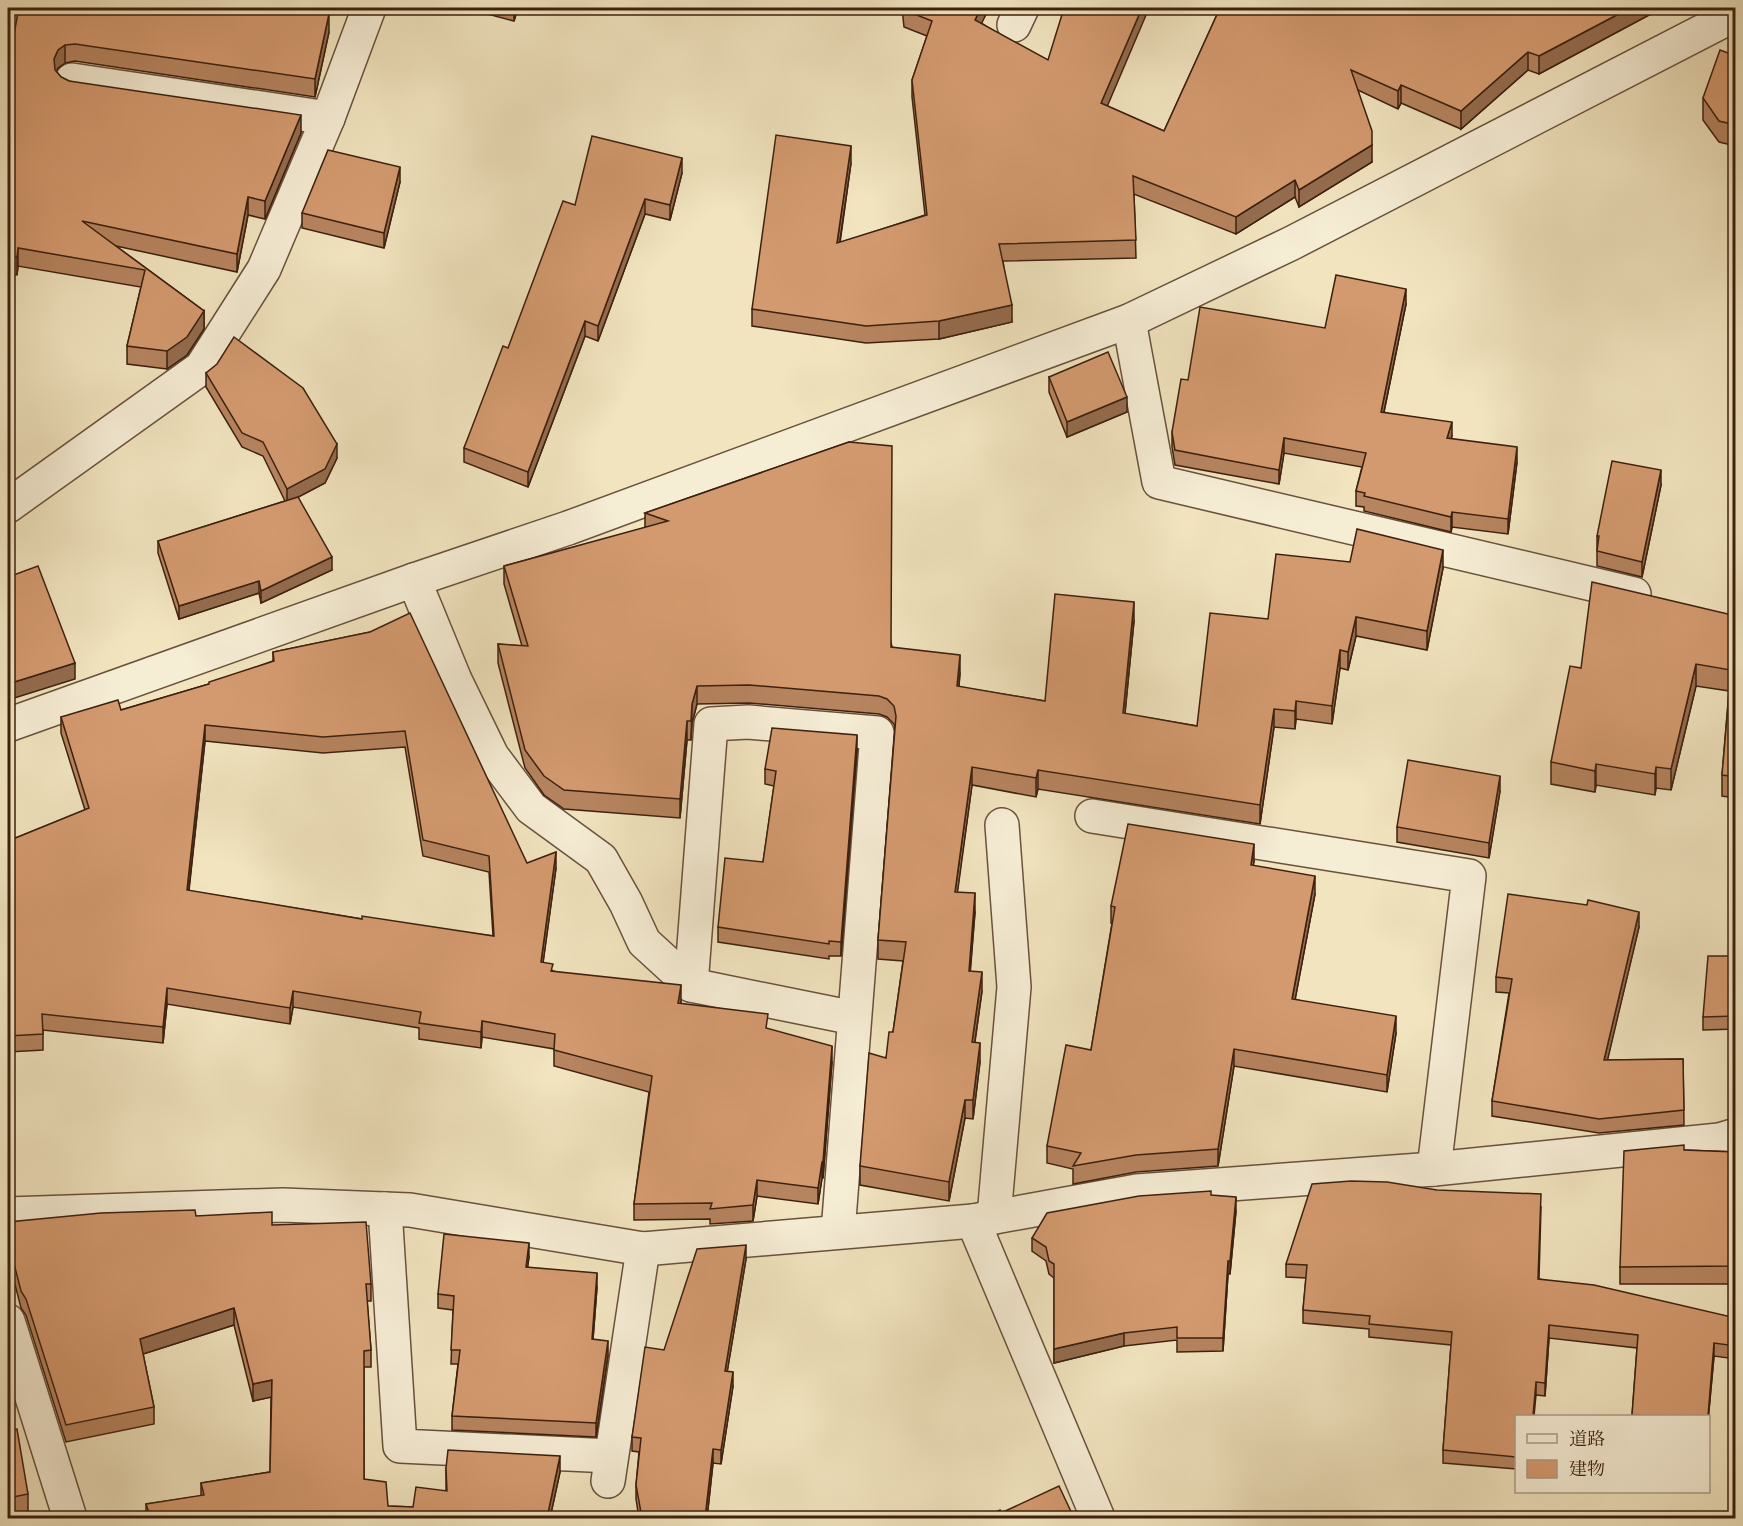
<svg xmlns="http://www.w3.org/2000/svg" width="1743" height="1526" viewBox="0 0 1743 1526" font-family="'Gentium Book Plus','Noto Serif JP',serif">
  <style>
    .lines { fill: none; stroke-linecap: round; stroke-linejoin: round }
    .minor-casing { stroke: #69513b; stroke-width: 36 }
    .tertiary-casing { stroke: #69513b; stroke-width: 36 }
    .minor { stroke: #f6edd5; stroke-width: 33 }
    .tertiary { stroke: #f6edd5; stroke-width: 33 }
    .wall { fill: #b6845f; stroke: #3c200f; stroke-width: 1.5; fill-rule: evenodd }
    .shaded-wall { fill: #946c4e; stroke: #3c200f; stroke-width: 1.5 }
    .building { fill: #d49a6f; stroke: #3c200f; stroke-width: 1.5; fill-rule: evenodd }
  </style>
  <rect width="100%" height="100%" fill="#f1e4bf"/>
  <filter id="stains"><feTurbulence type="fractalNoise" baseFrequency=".00333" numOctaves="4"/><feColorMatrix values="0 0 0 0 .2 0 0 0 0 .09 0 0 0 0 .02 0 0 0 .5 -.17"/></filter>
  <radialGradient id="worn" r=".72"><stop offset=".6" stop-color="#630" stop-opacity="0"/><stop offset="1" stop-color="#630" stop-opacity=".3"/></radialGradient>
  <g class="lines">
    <!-- minor casing -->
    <g class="minor-casing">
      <g id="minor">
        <polyline points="1014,25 1022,8"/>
        <polyline points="72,80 328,118"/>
        <polyline points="1129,321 1159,482 1634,594"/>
        <polyline points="8,506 201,368 264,269 328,118 369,8"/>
        <polyline points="414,580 455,680 492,756 531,808 601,859 626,903 644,942 691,985"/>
        <polyline points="1092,816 1469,876 1434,1169"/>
        <polyline points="385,1209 400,1446 611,1456"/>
        <polyline points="8,1214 283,1205 410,1210 643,1249 973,1221 1137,1191 1434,1169 1719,1140 1736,1135"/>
        <polyline points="994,1217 1014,987 1002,825"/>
        <polyline points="973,1221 1098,1518"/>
        <polyline points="838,1232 877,733 748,722 711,724 691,985 854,1018"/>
        <polyline points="8,1321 70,1518"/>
        <polyline points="608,1481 643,1249"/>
      </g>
    </g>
    <!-- tertiary casing -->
    <g class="tertiary-casing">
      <polyline id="tertiary" points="8,725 414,580 568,528 1129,321 1292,243 1736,14"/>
    </g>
    <!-- minor -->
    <use href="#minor" class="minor"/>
    <!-- tertiary -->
    <use href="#tertiary" class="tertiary"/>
  </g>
  <!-- wall -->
  <g class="wall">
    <polygon points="19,8 329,32 315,97 75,61 65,63 58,68 56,71 61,77 69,81 301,133 265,219 248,215 237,272 116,246 204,311 204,329 187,355 167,369 127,364 127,346 141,287 18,266 17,275 8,274 8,65"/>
    <polygon points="465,8 518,8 514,21"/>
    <polygon points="856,8 873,8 872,14"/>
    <polygon points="902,8 989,8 981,23 1107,106 1164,131 1220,8 1662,8 1539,74 1528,70 1461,129 1401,103 1398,109 1358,90 1372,162 1299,207 1295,197 1236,234 1134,194 1136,258 1003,261 1012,322 939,339 866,343 752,326 752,309 851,163 840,243 925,215 912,97 912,80 927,36 904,27"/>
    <polygon points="1736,56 1736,146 1719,142 1703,120 1703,98"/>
    <polygon points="682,173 670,220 645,214 598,341 585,336 528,487 464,462 464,448 508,348 575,205"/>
    <polygon points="400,182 384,248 302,228 302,213"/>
    <polygon points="1406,304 1384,412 1452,436 1451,439 1517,462 1508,534 1452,527 1451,532 1364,511 1364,507 1356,506 1356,491 1362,467 1284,453 1279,484 1175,465 1172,447 1172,432 1188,380 1325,328"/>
    <polygon points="206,373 337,458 325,483 298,497 332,570 261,603 259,593 179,619 158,553 158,541 285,501 263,456 242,447 206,387"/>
    <polygon points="1049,377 1127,412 1067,437 1049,392"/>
    <polygon points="849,442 892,647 960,673 959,687 1045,701 1134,621 1125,714 1197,726 1268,619 1350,562 1443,568 1427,650 1356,636 1348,670 1340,668 1332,724 1296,719 1295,729 1274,727 1260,824 1038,789 1036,797 972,785 957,892 975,912 970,971 982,991 975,1042 980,1062 973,1119 965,1118 949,1201 860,1185 860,1166 886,1058 893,1032 903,961 878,959 878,940 895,729 894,724 887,717 879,714 749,703 697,704 692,723 691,740 687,740 680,818 564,809 544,795 525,768 498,663 498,644 522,646 504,584 504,566 645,528 645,513"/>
    <polygon points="1661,485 1642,577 1597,566 1597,536"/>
    <polygon points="1732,615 1736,615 1736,798 1722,796 1722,775 1729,691 1696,686 1671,790 1656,788 1655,795 1596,785 1595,792 1551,784 1551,762 1581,668"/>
    <path d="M370,632l157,231 29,5 -13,94 10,9 128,30v3l87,25 64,33 -9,116h-1l-4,26 -61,-8 -4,25 -43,3v-5l-76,1v-16l15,-112 -95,-26v-17l-72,-12 -1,11 -62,-9v-11l-126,-21 -3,17 -123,-20 -4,39 -120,-13v20l-35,2v-211l77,-31 -24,-77v-16l60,-7 88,-26 64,-23v-9zM205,741l118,12 82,-6 18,109 66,16 4,64 -131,-17 -173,-28z"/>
    <polygon points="857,750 841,956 829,956 829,959 718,942 718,927 763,862 774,786 765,784 765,769"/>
    <polygon points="1500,791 1489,858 1397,842 1397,827"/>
    <polygon points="1254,861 1253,865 1315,894 1295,999 1396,1033 1387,1092 1234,1066 1218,1166 1136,1172 1073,1184 1073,1169 1047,1163 1047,1146 1091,1050 1112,923 1111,923 1111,906"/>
    <polygon points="1639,927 1607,1060 1683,1059 1684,1125 1599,1133 1492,1116 1492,1101 1509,993 1496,992 1496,977"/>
    <polygon points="1736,956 1736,1029 1703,1030 1703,1017"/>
    <polygon points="1684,1150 1736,1152 1736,1284 1620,1284 1620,1267"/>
    <polygon points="1211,1195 1236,1211 1230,1274 1228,1274 1223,1351 1177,1352 1177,1340 1124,1346 1054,1363 1054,1278 1049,1274 1046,1261 1032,1251 1032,1238"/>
    <polygon points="1541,1207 1539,1279 1736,1318 1736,1359 1714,1356 1708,1421 1708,1416 1632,1416 1637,1348 1549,1338 1545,1396 1536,1395 1516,1416 1516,1469 1443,1463 1443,1450 1451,1345 1369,1337 1369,1329 1303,1323 1303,1310 1306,1278 1286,1277 1286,1264"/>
    <polygon points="196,1216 272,1225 371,1284 371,1301 367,1301 371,1350 371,1367 364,1367 364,1479 388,1506 413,1507 446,1491 446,1468 560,1472 550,1518 146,1518 146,1504 201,1496 201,1483 270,1472 271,1397 253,1401 234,1325 143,1354 154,1407 154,1424 66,1442 26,1315 21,1308 8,1257 8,1222"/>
    <polygon points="529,1257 527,1267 597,1287 593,1339 608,1355 596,1437 452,1430 452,1416 458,1364 451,1364 453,1310 438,1308 438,1294"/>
    <polygon points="746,1259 727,1372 733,1386 721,1464 713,1463 707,1518 639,1518 636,1499 636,1485 639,1452 632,1451 632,1437 664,1350"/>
    <polygon points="8,1430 28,1494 28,1511 8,1515"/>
  </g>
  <!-- shaded-wall -->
  <g class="shaded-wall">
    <polygon points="514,8 518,8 514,21"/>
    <polygon points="981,8 989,8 975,37 975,20"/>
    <polygon points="1142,8 1149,8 1101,121 1101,103"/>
    <polygon points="1630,8 1662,8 1539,74 1539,56"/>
    <polygon points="329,14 329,32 315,97 315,79"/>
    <polygon points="65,45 65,63 58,68 54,77 54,59 58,50"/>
    <polygon points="1528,52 1528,70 1461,129 1461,111"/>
    <polygon points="1401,85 1401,103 1398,109 1398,91"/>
    <polygon points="301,115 301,133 265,219 265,201"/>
    <polygon points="1372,145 1372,162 1299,207 1299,190"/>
    <polygon points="851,146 851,163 837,261 837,243"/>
    <polygon points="682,158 682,173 670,220 670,205"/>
    <polygon points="400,167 400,182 384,248 384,233"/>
    <polygon points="1295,180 1295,197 1236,234 1236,217"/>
    <polygon points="248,197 248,215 237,272 237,254"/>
    <polygon points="645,199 645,214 598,341 598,326"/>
    <polygon points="18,248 18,266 17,275 17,257"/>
    <polygon points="1406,289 1406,304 1381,426 1381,412"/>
    <polygon points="1012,305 1012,322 939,339 939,321"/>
    <polygon points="204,311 204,329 187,355 167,369 167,351"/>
    <polygon points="585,321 585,336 528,487 528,472"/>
    <polygon points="1127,397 1127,412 1067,437 1067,422"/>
    <polygon points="1452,422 1452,436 1447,453 1447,438"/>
    <polygon points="1284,438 1284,453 1279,484 1279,470"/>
    <polygon points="337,444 337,458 325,483 287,503 287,489"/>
    <polygon points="1517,447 1517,462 1508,534 1508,519"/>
    <polygon points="1661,470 1661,485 1642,577 1642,562"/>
    <polygon points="1452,512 1452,527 1451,532 1451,517"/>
    <polygon points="1443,550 1443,568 1427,650 1427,631"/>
    <polygon points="332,557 332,570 261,603 261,591"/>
    <polygon points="259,581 259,593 179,619 179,606"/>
    <polygon points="1134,602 1134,621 1123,732 1123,713"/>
    <polygon points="1356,617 1356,636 1348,670 1348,652"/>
    <polygon points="1340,650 1340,668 1332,724 1332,706"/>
    <polygon points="960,655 960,673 957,705 957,686"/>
    <polygon points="75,663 75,679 8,700 8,684"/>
    <polygon points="1696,664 1696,686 1671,790 1671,769"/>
    <polygon points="697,686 697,704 692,723 691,740 692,704"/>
    <polygon points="1296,701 1296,719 1295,729 1295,711"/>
    <polygon points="1274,709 1274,727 1260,824 1260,805"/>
    <polygon points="687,721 687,740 680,818 680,799"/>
    <polygon points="205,725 205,741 187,906 187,890"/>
    <polygon points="857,735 857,750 841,956 841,942"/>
    <polygon points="1596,764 1596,785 1595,792 1595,771"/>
    <polygon points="972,767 972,785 955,911 955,892"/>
    <polygon points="1656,767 1656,788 1655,795 1655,774"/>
    <polygon points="1038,770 1038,789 1036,797 1036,778"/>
    <polygon points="1500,776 1500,791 1489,858 1489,843"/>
    <polygon points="1254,844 1254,861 1251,882 1251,865"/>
    <polygon points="556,852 556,868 541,978 541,962"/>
    <polygon points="1315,876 1315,894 1292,1016 1292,999"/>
    <polygon points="975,893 975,912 969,989 969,971"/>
    <polygon points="1639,912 1639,927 1604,1075 1604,1060"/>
    <polygon points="982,972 982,991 972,1061 972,1042"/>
    <polygon points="681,985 681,1001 678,1019 678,1003"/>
    <polygon points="167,988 167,1004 163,1043 163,1027"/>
    <polygon points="293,991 293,1007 290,1024 290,1008"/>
    <polygon points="1396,1016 1396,1033 1387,1092 1387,1075"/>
    <polygon points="482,1021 482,1037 481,1048 481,1032"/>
    <polygon points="980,1043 980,1062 973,1119 973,1100"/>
    <polygon points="832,1046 832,1062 823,1178 823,1162"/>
    <polygon points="1234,1049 1234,1066 1218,1166 1218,1149"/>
    <polygon points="965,1100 965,1118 949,1201 949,1182"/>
    <polygon points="822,1162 822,1178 818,1204 818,1188"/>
    <polygon points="757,1180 757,1196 753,1221 753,1205"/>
    <polygon points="1236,1197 1236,1211 1230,1274 1230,1261"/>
    <polygon points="529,1243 529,1257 526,1281 526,1267"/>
    <polygon points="746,1245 746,1259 725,1385 725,1371"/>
    <polygon points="1228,1261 1228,1274 1223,1351 1223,1338"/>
    <polygon points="597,1273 597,1287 592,1353 592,1339"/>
    <polygon points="234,1308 234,1325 140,1355 140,1339"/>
    <polygon points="1549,1325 1549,1338 1545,1396 1545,1383"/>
    <polygon points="1124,1333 1124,1346 1054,1363 1054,1349"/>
    <polygon points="608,1341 608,1355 596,1437 596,1423"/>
    <polygon points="1714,1343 1714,1356 1708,1421 1708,1416"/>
    <polygon points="733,1372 733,1386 721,1464 721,1450"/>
    <polygon points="272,1380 272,1397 253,1401 253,1384"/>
    <polygon points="1536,1382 1536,1395 1534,1416 1533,1416"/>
    <polygon points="713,1449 713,1463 707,1518 705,1518"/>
    <polygon points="560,1456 560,1472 550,1518 547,1518"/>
  </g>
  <!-- building -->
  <g class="building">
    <polygon points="19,8 301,8 329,14 315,79 75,44 65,45 58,50 54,59 55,70 61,77 69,81 301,115 265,201 248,197 237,254 82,221 204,311 187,337 167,351 127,346 145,270 18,248 17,257 8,256 8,65"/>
    <polygon points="904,8 981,8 975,20 1048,60 1064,8 1080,8 1089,10 1090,8 1142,8 1101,103 1164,131 1220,8 1630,8 1539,56 1528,52 1461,111 1401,85 1398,91 1351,70 1372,131 1372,145 1299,190 1295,180 1236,217 1133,176 1136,240 999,244 1012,305 939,321 866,326 752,309 776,135 851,146 837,243 927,215 912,80 932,21 904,10"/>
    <polygon points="1720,50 1736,56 1736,125 1719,121 1703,98"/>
    <polygon points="592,136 682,158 670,205 645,199 598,326 585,321 528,472 464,448 503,346 508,348 563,201 575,205"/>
    <polygon points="328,150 400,167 384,233 302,213"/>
    <polygon points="1336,275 1406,289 1381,412 1452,422 1447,438 1517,447 1508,519 1452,512 1451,517 1364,496 1365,493 1356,491 1366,453 1284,438 1279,470 1175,450 1172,432 1181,379 1188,380 1200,307 1325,328"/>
    <polygon points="234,337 303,388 337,444 325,469 287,489 263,442 242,433 206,373 217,364"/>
    <polygon points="1108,352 1127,397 1067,422 1049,377"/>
    <polygon points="849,442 892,446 891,647 960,655 957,686 1045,701 1055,594 1134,602 1123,713 1197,726 1210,613 1268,619 1276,554 1350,562 1357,529 1443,550 1427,631 1356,617 1348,652 1340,650 1332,706 1296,701 1295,711 1274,709 1260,805 1038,770 1036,778 972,767 955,892 975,893 969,971 982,972 972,1042 980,1043 973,1100 965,1100 949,1182 860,1166 869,1053 886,1058 889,1032 893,1032 906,942 878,940 896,716 894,706 887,699 879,696 749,685 697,686 692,704 691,721 687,721 680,799 564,790 544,776 525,750 498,644 528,646 504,566 668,521 645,513"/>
    <polygon points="1612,461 1661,470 1642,562 1597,551 1599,536 1597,536"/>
    <polygon points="298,497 332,557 261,591 259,581 179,606 158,541"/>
    <polygon points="38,566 75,663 8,684 8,577"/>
    <polygon points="1592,582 1732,615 1736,615 1736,777 1722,775 1731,670 1696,664 1671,769 1656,767 1655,774 1596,764 1595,771 1551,762 1570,666 1581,668"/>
    <path d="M410,613l117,250 29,-11 -15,110 12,2 -2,7 130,14 -3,18 90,11 -2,14 66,18 -9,116h-1l-4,26 -61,-8 -4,25 -43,4 2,-6 -78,1 18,-128 -98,-26 1,-16 -73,-13 -1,11 -62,-9 2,-11 -128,-21 -3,17 -123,-20 -4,39 -121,-13 1,20 -35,2v-195l81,-33 -28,-91 57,-17 3,10 88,-26v-2l65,-21 -1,-9 97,-20zM205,725l118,12 82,-6 18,109 66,16 5,80 -132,-20v3l-175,-29z"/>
    <polygon points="772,728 857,735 841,942 829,941 829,944 718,927 725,858 763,862 776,771 765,769"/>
    <polygon points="1408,760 1500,776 1489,843 1397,827"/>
    <polygon points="1128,824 1254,844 1251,865 1315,876 1292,999 1396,1016 1387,1075 1234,1049 1218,1149 1136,1155 1073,1166 1081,1153 1047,1146 1066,1045 1091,1050 1115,907 1111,906"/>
    <polygon points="1508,894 1587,905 1588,900 1639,912 1604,1060 1683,1059 1684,1110 1599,1119 1492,1101 1512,979 1496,977"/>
    <polygon points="1708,956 1736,956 1736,1016 1703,1017"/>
    <polygon points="1684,1145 1684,1150 1736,1152 1736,1266 1620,1267 1624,1151"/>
    <polygon points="1351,1181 1387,1182 1437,1190 1541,1194 1538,1279 1594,1285 1736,1318 1736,1346 1714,1343 1708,1416 1647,1416 1632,1415 1638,1335 1549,1325 1545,1383 1536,1382 1533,1416 1516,1416 1516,1457 1443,1450 1452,1332 1369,1324 1370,1316 1303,1310 1307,1265 1286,1264 1312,1184"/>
    <polygon points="1211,1191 1211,1195 1236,1197 1230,1261 1228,1261 1223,1338 1177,1338 1177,1327 1124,1333 1054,1349 1054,1264 1049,1261 1046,1247 1032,1238 1047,1213 1139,1196"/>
    <polygon points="195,1210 196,1216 272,1212 272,1225 366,1222 371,1284 366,1284 371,1350 364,1351 364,1479 386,1482 388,1506 413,1507 416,1487 447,1491 446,1468 448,1450 560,1456 547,1518 151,1518 146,1504 204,1495 201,1483 270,1472 272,1380 253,1384 234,1308 140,1339 154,1407 66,1425 26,1299 21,1291 8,1240 8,1222 101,1213"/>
    <polygon points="444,1234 529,1243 526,1267 597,1273 592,1339 608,1341 596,1423 452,1416 460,1350 451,1350 454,1296 438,1294"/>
    <polygon points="746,1245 725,1371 733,1372 721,1450 713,1449 705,1518 642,1518 636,1485 641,1438 632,1437 645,1347 664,1350 697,1249"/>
    <polygon points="17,1429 28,1494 8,1498 8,1430"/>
    <polygon points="1059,1486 1074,1518 982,1518 1000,1510 1001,1513"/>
  </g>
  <!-- margin -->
  <rect width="1743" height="1526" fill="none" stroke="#f1e4bf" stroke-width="30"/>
  <rect x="9" y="9" width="1725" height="1508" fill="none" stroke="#3c200f" stroke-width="3"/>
  <rect x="15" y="15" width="1713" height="1496" fill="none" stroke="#3c200f" stroke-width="1.5"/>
  <!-- legend -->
  <rect x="1515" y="1415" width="195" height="78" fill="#f6edd5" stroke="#ac9b86" stroke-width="1.5"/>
  <rect x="1527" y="1434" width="30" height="9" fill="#f6edd5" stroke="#ac9b86" stroke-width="1.5"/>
  <text x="1569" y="1445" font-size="18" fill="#3c200f">道路</text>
  <rect x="1527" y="1460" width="30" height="18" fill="#d49a6f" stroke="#ac9b86" stroke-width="1.5"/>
  <text x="1569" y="1475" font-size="18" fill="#3c200f">建物</text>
  <rect width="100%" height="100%" filter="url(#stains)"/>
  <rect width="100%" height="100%" fill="url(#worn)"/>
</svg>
